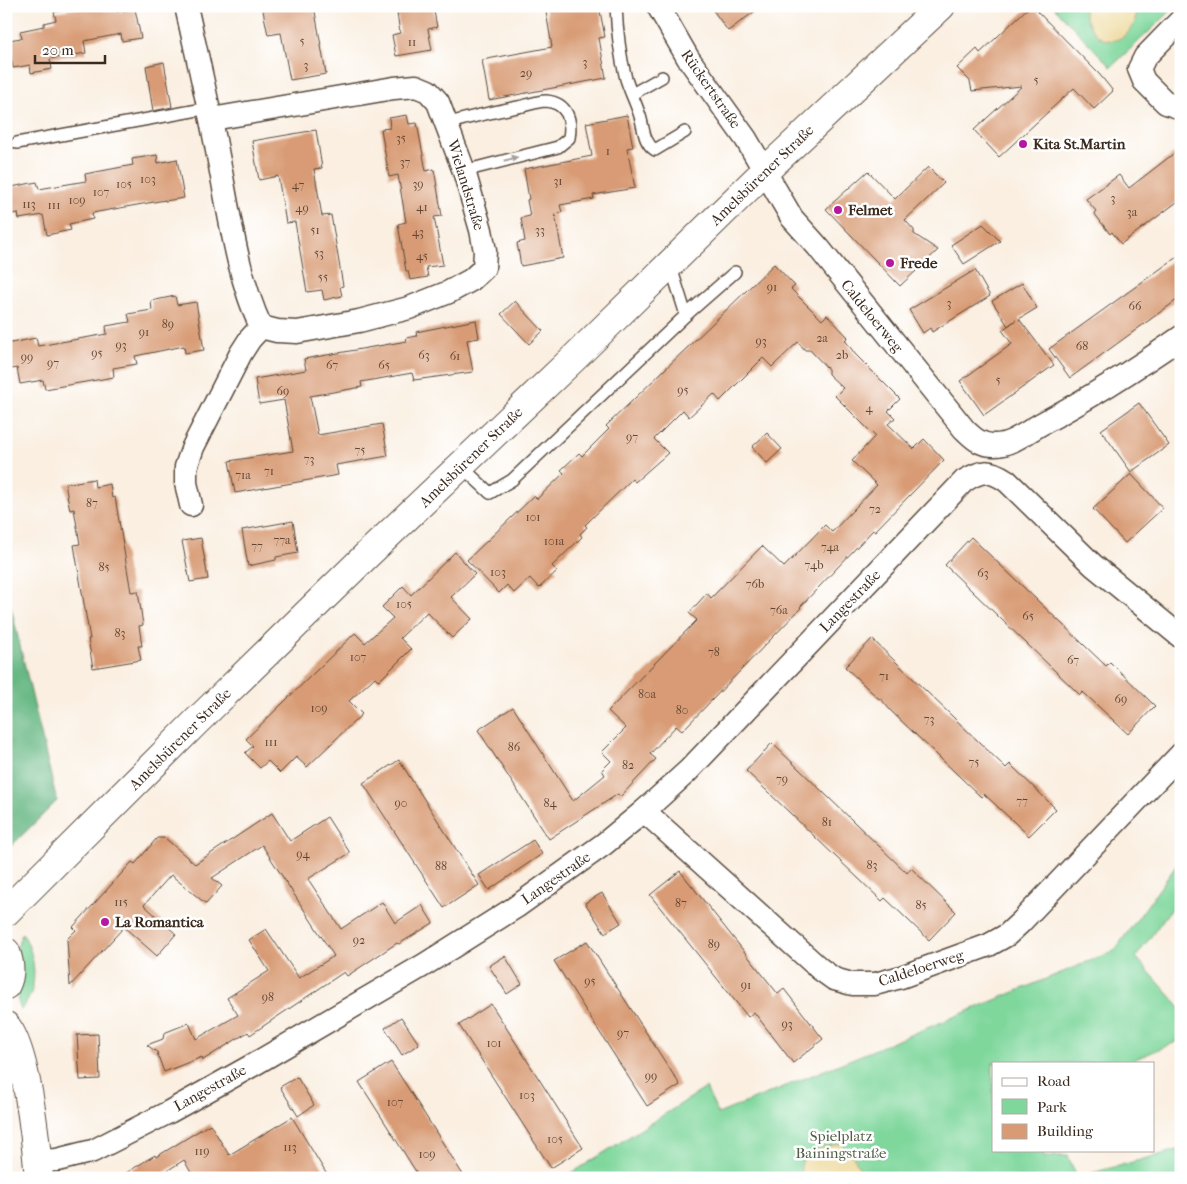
<svg xmlns="http://www.w3.org/2000/svg" width="1187" height="1184" viewBox="0 0 1187 1184" font-family="'IM FELL French Canon',serif">
  <style>
    .green { fill: #7fd79c; stroke: #5d805d }
    .forest { fill: #67b884; stroke: #517151 }
    .sand { fill: #eeda9e; stroke: #94825e }
    .building { fill: #d89b74 }
    .lines { fill: none; stroke-linecap: round; stroke-linejoin: round }
    .service-casing { stroke: #58483b; stroke-width: 14 }
    .minor-casing { stroke: #58483b; stroke-width: 25 }
    .tertiary-casing { stroke: #58483b; stroke-width: 30 }
    .service { stroke: #fff; stroke-width: 11 }
    .minor { stroke: #fff; stroke-width: 22 }
    .tertiary { stroke: #fff; stroke-width: 28 }
    .oneway { fill: #a79f9a }
    .poi-dot { fill: #b5179e; stroke: #fff; stroke-width: 2 }
    .labels { text-anchor: middle; stroke-width: 5; stroke-linejoin: round; paint-order: stroke }
    .number-label { font-size: 12px; fill: #624634 }
    .street-label { font-size: 15px; fill: #3b2a1e; stroke: #fff }
    .poi-label { font-size: 15px; font-weight: bold; fill: #3b2a1e; stroke: #fff; text-anchor: start }
    .park-label { font-size: 15px; fill: #4f5e44; stroke: #fff }
  </style>
  <rect width="100%" height="100%" fill="#fff"/>
  <filter id="ink" filterUnits="userSpaceOnUse"><feTurbulence type="fractalNoise" baseFrequency=".02" numOctaves="2"/><feDisplacementMap in="SourceGraphic" scale="10" xChannelSelector="R" yChannelSelector="G"/><feConvolveMatrix kernelMatrix="1 2 1 2 8 2 1 2 1" color-interpolation-filters="sRGB"/></filter>
  <filter id="wash" filterUnits="userSpaceOnUse"><feTurbulence type="fractalNoise" baseFrequency=".0096" numOctaves="4" result="noise"/><feDisplacementMap in="SourceGraphic" scale="20" xChannelSelector="R" yChannelSelector="G"/><feGaussianBlur stdDeviation="1.12" result="paint"/><feColorMatrix in="noise" values="0 0 0 0 0 0 0 0 0 0 0 0 0 0 0 0 0 1.4 0 .05"/><feComposite in="paint" operator="in"/></filter>
  <g filter="url(#wash)">
    <rect width="100%" height="100%" fill="#faefe1"/>
    <!-- green -->
    <g class="green">
      <polygon points="1053,6 1169,6 1172,10 1111,67"/>
      <polygon points="1181,859 1181,895 1136,957 1181,1008 1181,1040 1126,1063 993,1063 993,1150 1042,1150 1044,1156 1068,1156 1077,1177 1181,1149 1181,1178 564,1178 706,1088 718,1114 1114,951"/>
      <path d="M22,933c11,16 15,41 9,60 -2,6 -7,12 -10,17 -9,-23 -8,-55 1,-77z"/>
    </g>
    <!-- forest -->
    <polygon class="forest" points="6,581 9,599 57,801 6,851"/>
    <!-- sand -->
    <g class="sand">
      <path d="M1084,6h50c11,21 -26,55 -45,18 -3,-6 -6,-11 -5,-18z"/>
      <path d="M843,1144l1,4c10,5 13,16 18,26l14,4h-73c-11,-25 22,-33 40,-34z"/>
    </g>
    <g id="blocks">
      <!-- building -->
      <g class="building">
        <polygon points="78,6 116,6 117,12 135,9 141,38 122,41 121,34 84,41 86,53 50,59 52,69 31,73 30,65 13,68 8,40 22,38 20,31 44,26 44,23 56,20 54,12 79,8"/>
        <polygon points="262,6 314,6 326,74 290,80 281,33 268,35"/>
        <polygon points="396,6 433,6 437,27 428,29 432,50 396,56 392,35 400,33"/>
        <polygon points="545,6 599,6 605,37 599,38 606,78 489,100 482,60 552,47"/>
        <polygon points="710,6 762,6 728,31"/>
        <polygon points="1030,6 1032,6 1100,75 1113,91 1094,109 1074,88 999,157 974,130 1022,86 972,91 970,81 957,68 977,49 980,53"/>
        <polygon points="164,62 172,107 153,111 146,66"/>
        <polygon points="407,115 409,124 417,123 426,171 434,169 442,216 434,217 443,265 426,267 428,277 410,280 408,271 406,271 398,224 406,222 398,175 389,177 381,129 390,128 389,118"/>
        <polygon points="627,115 633,147 627,148 635,188 593,195 594,199 560,205 562,212 555,214 563,258 521,266 517,243 525,241 521,218 530,216 527,200 529,199 524,169 592,156 586,123"/>
        <polygon points="316,130 322,168 314,169 318,193 322,216 331,215 343,286 340,287 342,296 324,300 322,290 307,292 295,222 286,223 278,176 259,180 252,141"/>
        <polygon points="1181,148 1181,199 1121,244 1112,232 1110,234 1094,213 1096,211 1086,199 1119,175 1129,188"/>
        <polygon points="157,155 158,163 177,159 184,198 165,201 165,200 92,213 93,219 69,224 71,230 47,235 43,215 19,219 18,213 6,215 6,188 37,182 39,189 86,181 85,174 133,165 132,159"/>
        <polygon points="928,167 944,183 905,220 914,230 914,234 938,250 900,286 826,209 868,171 895,199"/>
        <polygon points="983,224 1000,241 964,264 951,245"/>
        <polygon points="1181,254 1181,297 1070,378 1049,349"/>
        <polygon points="774,264 795,286 791,289 822,320 827,315 848,337 845,340 855,354 900,399 888,411 895,418 888,424 914,449 924,439 944,460 875,531 873,530 800,607 801,608 682,731 676,726 650,754 656,759 620,797 618,794 549,839 478,730 513,707 573,801 605,775 602,770 611,761 602,752 626,728 608,711 697,620 689,613 707,593 711,598 762,546 784,567 825,525 832,532 877,485 852,461 875,436 835,396 843,388 828,374 828,369 810,350 805,350 798,342 772,367 763,358 720,401 714,394 689,417 683,410 654,439 668,453 635,482 632,479 585,525 587,527 580,534 582,537 552,566 557,571 539,588 530,578 514,593 507,585 499,593 467,560 534,496 537,499 564,473 561,470 579,453 582,456 609,429 606,426"/>
        <polygon points="975,270 990,296 932,332 930,328 923,333 909,310"/>
        <polygon points="1022,283 1037,308 1019,319 1054,365 984,415 960,381 1012,344 1002,330 1016,320 1008,326 992,301"/>
        <polygon points="175,296 177,305 196,302 204,350 185,353 184,346 135,356 137,364 113,368 114,377 45,389 43,380 20,384 17,368 6,370 6,344 36,338 38,346 107,334 106,326 130,322 128,314 152,310 151,301"/>
        <polygon points="515,301 543,331 529,344 501,314"/>
        <polygon points="476,320 479,338 467,340 473,372 414,380 412,373 361,382 362,387 310,396 318,435 382,424 388,456 336,465 338,475 235,493 229,461 293,451 284,400 259,404 255,379 306,370 304,359 407,341 406,338 417,336 416,332"/>
        <polygon points="1139,403 1169,445 1131,472 1101,430"/>
        <polygon points="767,433 782,449 767,463 752,447"/>
        <polygon points="1131,474 1163,508 1125,543 1093,509"/>
        <polygon points="94,479 95,487 110,484 112,498 115,497 131,592 138,591 143,625 139,626 142,646 138,646 141,660 93,668 88,639 90,639 74,545 80,544 74,509 70,510 65,484"/>
        <polygon points="293,521 298,553 276,557 276,560 248,566 242,530"/>
        <polygon points="971,537 1106,666 1110,662 1155,706 1128,734 1083,692 1080,695 945,565"/>
        <polygon points="201,538 208,579 190,582 182,541"/>
        <polygon points="455,552 475,574 451,597 472,619 452,638 427,612 400,638 411,649 379,681 375,677 349,701 362,714 307,767 296,757 280,773 268,761 260,768 245,753 253,746 246,739 355,633 365,643 393,618 382,607 403,586 411,595"/>
        <polygon points="872,639 1006,768 1010,764 1056,809 1029,836 984,794 981,797 891,711 880,698 879,699 845,667"/>
        <polygon points="772,743 907,873 911,868 956,912 929,940 885,898 882,901 746,771"/>
        <polygon points="399,760 479,885 444,908 363,783"/>
        <polygon points="272,813 290,841 327,817 350,853 308,879 341,929 382,902 395,923 422,905 433,923 399,944 397,943 347,976 344,972 250,1035 248,1032 203,1060 202,1057 164,1072 157,1053 158,1053 147,1045 163,1039 164,1033 189,1023 196,1039 238,1015 227,998 269,971 249,940 266,929 299,978 334,956 262,845 212,878 222,886 206,904 171,875 144,905 176,934 157,956 124,927 70,986 67,939 76,930 73,927 132,862 135,864 157,838 165,838 195,864"/>
        <polygon points="533,840 542,854 489,890 479,875"/>
        <polygon points="680,871 778,994 784,989 823,1039 793,1063 754,1012 748,1017 650,895"/>
        <polygon points="602,893 621,923 605,933 585,903"/>
        <polygon points="587,941 680,1085 647,1106 554,961"/>
        <polygon points="505,956 522,984 507,994 489,966"/>
        <polygon points="491,1004 583,1148 551,1168 459,1025"/>
        <polygon points="401,1017 419,1044 402,1055 385,1028"/>
        <polygon points="98,1034 100,1079 80,1080 77,1035"/>
        <polygon points="391,1062 408,1088 465,1178 420,1178 391,1132 359,1082"/>
        <polygon points="297,1077 314,1105 298,1116 280,1087"/>
        <polygon points="292,1117 329,1178 194,1178 184,1160 165,1172 168,1178 118,1178 155,1155 156,1157 210,1124 229,1155"/>
      </g>
    </g>
  </g>
  <g filter="url(#ink)">
    <use href="#blocks" fill-opacity="0" stroke="#58483b" stroke-width="1"/>
    <g class="lines">
      <!-- service casing -->
      <g class="service-casing">
        <g id="service">
          <path d="M616,6c1,25 4,50 10,73 4,13 10,24 14,37 4,12 3,26 15,34l30,-18"/>
          <polyline points="632,94 662,77"/>
          <path d="M447,124c25,-8 51,-13 76,-18 7,-2 16,-5 23,-5 22,2 26,20 23,37l-11,9 -94,24"/>
          <polyline points="17,143 209,108"/>
          <polyline points="670,264 686,315"/>
          <polyline points="461,466 490,493 512,480 686,315 735,272"/>
        </g>
      </g>
      <!-- minor casing -->
      <g class="minor-casing">
        <g id="minor">
          <path d="M186,6c11,50 23,100 32,150 11,55 19,120 43,171l-11,12 -9,14 -48,94 -7,20v16l5,22"/>
          <path d="M658,6l30,52 58,81 46,79 26,29 146,182c8,8 16,16 29,16 17,1 34,-13 48,-21 51,-27 93,-54 140,-87"/>
          <polyline points="1181,20 1145,57 1139,69 1144,81 1166,103 1178,107 1181,106"/>
          <polyline points="212,119 394,88 416,86 428,91 438,102 464,171 481,230 485,251 484,268 471,280 449,292 409,308 359,321 297,332 277,331 261,327"/>
          <polyline points="644,811 820,969 834,979 852,984 875,984 901,977 989,945 1007,935 1021,922 1181,754"/>
          <path d="M38,1161l19,-1 36,-9 76,-39 84,-47 171,-100 92,-58 88,-63 40,-33 44,-40 276,-290c18,-11 25,-12 43,0l86,84 88,72"/>
        </g>
      </g>
      <!-- tertiary casing -->
      <g class="tertiary-casing">
        <g id="tertiary">
          <polyline points="6,912 196,722 367,555 575,357 764,172 941,6"/>
          <path d="M6,952c4,11 5,23 0,33"/>
          <path d="M6,1026c21,23 30,118 33,152"/>
        </g>
      </g>
      <!-- service -->
      <use href="#service" class="service"/>
      <!-- minor -->
      <use href="#minor" class="minor"/>
      <!-- tertiary -->
      <use href="#tertiary" class="tertiary"/>
    </g>
    <!-- one-way arrows -->
    <defs><path id="oneway-solid" d="M-6-.8H1V-3.2L6.5 0L1 3.2V.8H-6Z" transform="scale(1.25)"/></defs>
    <use class="oneway" href="#oneway-solid" transform="translate(511 159) rotate(-14)"/>
  </g>
  <!-- markers -->
  <g class="poi-dot">
    <circle cx="1023" cy="144" r="5"/>
    <circle cx="838" cy="210" r="5"/>
    <circle cx="890" cy="263" r="5"/>
    <circle cx="105" cy="922" r="5"/>
  </g>
  <g class="labels">
    <!-- number labels -->
    <g class="number-label">
      <text x="302" y="45">5</text>
      <text x="412" y="46">11</text>
      <text x="585" y="66">3</text>
      <text x="306" y="69">3</text>
      <text x="526" y="77">29</text>
      <text x="1036" y="84">5</text>
      <text x="401" y="142">35</text>
      <text x="608" y="155">1</text>
      <text x="405" y="166">37</text>
      <text x="148" y="183">103</text>
      <text x="558" y="185">31</text>
      <text x="124" y="188">105</text>
      <text x="418" y="188">39</text>
      <text x="298" y="189">47</text>
      <text x="101" y="196">107</text>
      <text x="1113" y="202">3</text>
      <text x="77" y="204">109</text>
      <text x="29" y="208">113</text>
      <text x="54" y="209">111</text>
      <text x="422" y="211">41</text>
      <text x="302" y="212">49</text>
      <text x="1132" y="216">3a</text>
      <text x="315" y="234">51</text>
      <text x="540" y="234">33</text>
      <text x="418" y="236">43</text>
      <text x="319" y="257">53</text>
      <text x="422" y="260">45</text>
      <text x="323" y="281">55</text>
      <text x="772" y="291">91</text>
      <text x="949" y="307">3</text>
      <text x="1135" y="310">66</text>
      <text x="168" y="328">89</text>
      <text x="144" y="336">91</text>
      <text x="822" y="342">2a</text>
      <text x="761" y="345">93</text>
      <text x="121" y="349">93</text>
      <text x="1082" y="350">68</text>
      <text x="97" y="357">95</text>
      <text x="424" y="359">63</text>
      <text x="842" y="359">2b</text>
      <text x="455" y="360">61</text>
      <text x="27" y="361">99</text>
      <text x="53" y="367">97</text>
      <text x="332" y="369">67</text>
      <text x="384" y="369">65</text>
      <text x="998" y="384">5</text>
      <text x="683" y="394">95</text>
      <text x="283" y="395">69</text>
      <text x="869" y="412">4</text>
      <text x="632" y="441">97</text>
      <text x="360" y="454">75</text>
      <text x="309" y="463">73</text>
      <text x="269" y="475">71</text>
      <text x="243" y="479">71a</text>
      <text x="92" y="507">87</text>
      <text x="875" y="513">72</text>
      <text x="533" y="521">101</text>
      <text x="282" y="544">77a</text>
      <text x="554" y="545">101a</text>
      <text x="257" y="550">77</text>
      <text x="830" y="551">74a</text>
      <text x="814" y="569">74b</text>
      <text x="104" y="571">85</text>
      <text x="498" y="576">103</text>
      <text x="983" y="577">63</text>
      <text x="755" y="588">76b</text>
      <text x="404" y="608">105</text>
      <text x="779" y="614">76a</text>
      <text x="1028" y="620">65</text>
      <text x="120" y="637">83</text>
      <text x="714" y="656">78</text>
      <text x="358" y="661">107</text>
      <text x="1073" y="664">67</text>
      <text x="884" y="680">71</text>
      <text x="647" y="698">80a</text>
      <text x="1121" y="703">69</text>
      <text x="319" y="712">109</text>
      <text x="682" y="714">80</text>
      <text x="929" y="723">73</text>
      <text x="271" y="746">111</text>
      <text x="514" y="751">86</text>
      <text x="974" y="766">75</text>
      <text x="628" y="769">82</text>
      <text x="782" y="783">79</text>
      <text x="1022" y="805">77</text>
      <text x="401" y="807">90</text>
      <text x="550" y="807">84</text>
      <text x="827" y="826">81</text>
      <text x="303" y="858">94</text>
      <text x="872" y="869">83</text>
      <text x="441" y="870">88</text>
      <text x="121" y="906">115</text>
      <text x="681" y="907">87</text>
      <text x="921" y="909">85</text>
      <text x="359" y="944">92</text>
      <text x="714" y="948">89</text>
      <text x="590" y="985">95</text>
      <text x="746" y="989">91</text>
      <text x="268" y="1001">98</text>
      <text x="787" y="1028">93</text>
      <text x="623" y="1037">97</text>
      <text x="494" y="1047">101</text>
      <text x="651" y="1080">99</text>
      <text x="527" y="1099">103</text>
      <text x="395" y="1106">107</text>
      <text x="555" y="1143">105</text>
      <text x="290" y="1151">113</text>
      <text x="202" y="1155">119</text>
      <text x="427" y="1158">109</text>
    </g>
    <!-- street labels -->
    <g class="street-label">
      <text transform="translate(711 89) rotate(55)" y="5">Rückertstraße</text>
      <text transform="translate(762 175) rotate(-44)" y="5">Amelsbürener Straße</text>
      <text transform="translate(466 185) rotate(73)" y="5">Wielandstraße</text>
      <text transform="translate(872 316) rotate(51)" y="5">Caldeloerweg</text>
      <text transform="translate(471 457) rotate(-44)" y="5">Amelsbürener Straße</text>
      <text transform="translate(850 601) rotate(-46)" y="5">Langestraße</text>
      <text transform="translate(180 739) rotate(-45)" y="5">Amelsbürener Straße</text>
      <text transform="translate(556 878) rotate(-35)" y="5">Langestraße</text>
      <text transform="translate(921 968) rotate(-18)" y="5">Caldeloerweg</text>
      <text transform="translate(210 1088) rotate(-29)" y="5">Langestraße</text>
    </g>
    <!-- poi labels -->
    <g class="poi-label">
      <text x="1033" y="149">Kita St.Martin</text>
      <text x="848" y="215">Felmet</text>
      <text x="900" y="268">Frede</text>
      <text x="115" y="927">La Romantica</text>
    </g>
    <!-- park labels -->
    <g class="park-label">
      <text x="841" y="1141">Spielplatz<tspan x="841" dy="17">Bainingstraße</tspan></text>
    </g>
  </g>
  <!-- margin -->
  <rect width="1187" height="1184" fill="none" stroke="#fff" stroke-width="25"/>
  <!-- legend -->
  <rect x="992" y="1062" width="162" height="90" fill="#ffffff" stroke="#b1aaa5"/>
  <rect x="1002" y="1078" width="25" height="8" fill="#ffffff" stroke="#b1aaa5"/>
  <text x="1037" y="1086" font-size="15" fill="#3b2a1e">Road</text>
  <rect x="1002" y="1099" width="25" height="15" fill="#7fd79c" stroke="#b1aaa5"/>
  <text x="1037" y="1112" font-size="15" fill="#3b2a1e">Park</text>
  <rect x="1002" y="1124" width="25" height="15" fill="#d89b74" stroke="#b1aaa5"/>
  <text x="1037" y="1136" font-size="15" fill="#3b2a1e">Building</text>
  <!-- scale -->
  <path d="M35 55v8h70v-8" fill="none" stroke="#3b2a1e" stroke-width="2.5"/>
  <text x="42" y="55" font-size="15" fill="#3b2a1e" stroke="#ffffff" stroke-width="4" paint-order="stroke">20 m</text>
</svg>
